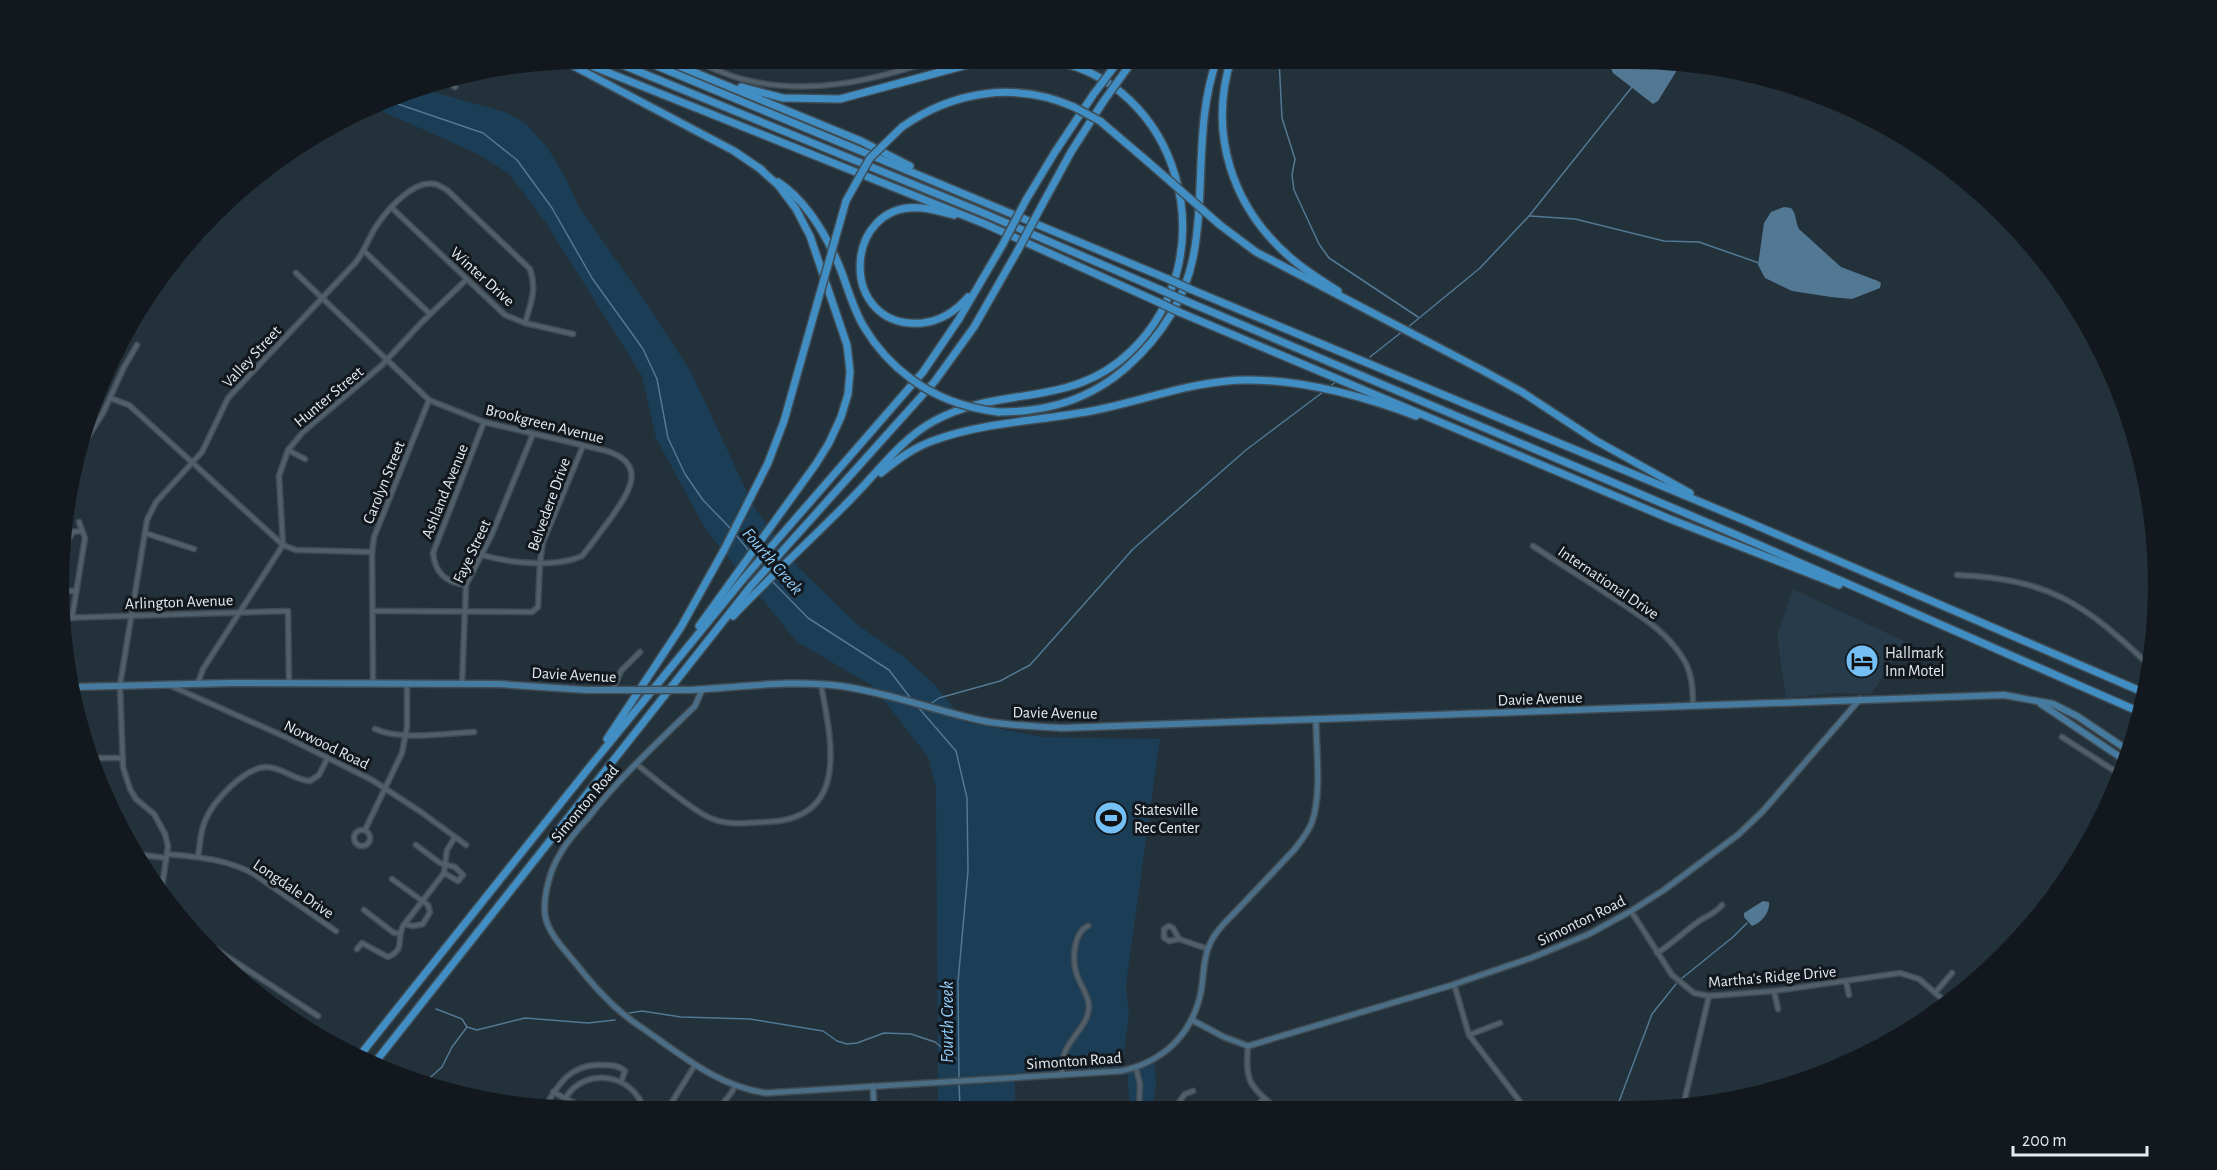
<svg xmlns="http://www.w3.org/2000/svg" width="2217" height="1170" viewBox="0 0 2217 1170" font-family="'Alegreya Sans',sans-serif">
  <style>
    .built { fill: #273b4a }
    .green { fill: #1b3d55 }
    .water { fill: #537893 }
    .lines { fill: none; stroke-linecap: round; stroke-linejoin: round }
    .stream { stroke: #537893; stroke-width: 1.5 }
    .street-casing { stroke: #404c54; stroke-width: 7 }
    .secondary-casing { stroke: #404c54; stroke-width: 8 }
    .primary-casing { stroke: #404c54; stroke-width: 9 }
    .highway-casing { stroke: #404c54; stroke-width: 10 }
    .street { stroke: #505f6a; stroke-width: 4 }
    .secondary { stroke: #4b6d85; stroke-width: 5 }
    .primary { stroke: #467b9f; stroke-width: 6 }
    .highway { stroke: #408ec3; stroke-width: 7 }
    .primary-bridge-casing { stroke: #404c54; stroke-width: 9; stroke-linecap: butt }
    .highway-bridge-casing { stroke: #404c54; stroke-width: 10; stroke-linecap: butt }
    .primary-bridge { stroke: #467b9f; stroke-width: 6 }
    .highway-bridge { stroke: #408ec3; stroke-width: 7 }
    .labels { text-anchor: middle; stroke-width: 6; stroke-linejoin: round; paint-order: stroke }
    .street-label { font-size: 16px; fill: #e3ecf2; stroke: #12181d }
    .poi-label { font-size: 16px; fill: #e3ecf2; stroke: #12181d; text-anchor: start }
    .water-label { font-size: 18px; font-style: italic; fill: #92cffc; stroke: #12181d }
  </style>
  <rect width="100%" height="100%" fill="#23313b"/>
  <!-- built -->
  <polygon class="built" points="1793,589 1906,642 1871,694 1832,693 1786,698 1777,636"/>
  <!-- green -->
  <g class="green">
    <polygon points="415,87 505,112 525,123 547,147 565,177 579,207 645,301 691,372 754,507 798,567 859,626 903,656 935,685 965,722 1043,737 1160,739 1126,984 1129,1016 1121,1071 1015,1080 1015,1109 939,1109 938,1102 936,787 928,757 873,686 797,642 706,530 656,438 642,376 546,223 509,174 478,154 375,108"/>
    <polygon points="1154,1061 1156,1083 1153,1109 1130,1109 1127,1070"/>
  </g>
  <!-- water -->
  <g class="water">
    <polygon points="1611,60 1666,60 1682,62 1658,101 1653,104 1613,73 1609,64"/>
    <path d="M1784,207l7,1c6,6 4,14 8,21l42,38 37,14 3,2 -1,5 -28,11 -21,-2 -39,-6 -27,-13 -7,-13 6,-42 7,-11z"/>
    <path d="M1763,901l6,1c1,11 -8,21 -17,24l-8,-9v-4z"/>
  </g>
  <g class="lines">
    <!-- stream -->
    <g class="stream">
      <polyline points="1279,59 1282,118 1295,159 1292,175 1294,190 1319,244 1329,258 1418,317"/>
      <polyline points="389,101 483,133 517,160 552,208 592,278 643,349 657,379 668,438 685,474 703,500 731,529"/>
      <polyline points="1530,216 1575,219 1664,241 1699,242 1759,263"/>
      <polyline points="1407,328 1480,268 1529,216 1632,87"/>
      <polyline points="1370,357 1403,331"/>
      <polyline points="1329,387 1337,381"/>
      <polyline points="736,535 750,552"/>
      <polyline points="771,580 808,618 889,670 912,700"/>
      <polyline points="929,705 939,698 1000,681 1030,665 1133,549 1246,450 1323,392"/>
      <polyline points="917,706 956,751 967,798 968,871 958,982 959,1078"/>
      <polyline points="1681,979 1733,937 1747,923"/>
      <polyline points="436,1009 462,1019 467,1027"/>
      <polyline points="629,1013 642,1011 681,1017 750,1019 823,1031 837,1041 847,1044 857,1043 884,1033 911,1034 935,1042 956,1059"/>
      <polyline points="959,1082 960,1109"/>
      <polyline points="423,1084 442,1067 452,1047 467,1027 477,1030 525,1018 588,1023 615,1020"/>
      <polyline points="1617,1107 1652,1014 1676,984"/>
    </g>
    <!-- street casing -->
    <g class="street-casing">
      <g id="street">
        <path d="M690,59c18,7 37,17 56,21 66,16 129,0 192,-21"/>
        <polyline points="448,81 455,87"/>
        <polyline points="392,208 505,315 525,323 573,334"/>
        <polyline points="364,251 430,314"/>
        <path d="M296,273l133,127 55,22 123,29c42,14 21,42 4,67 -10,13 -19,26 -29,38 -26,12 -73,7 -100,-1"/>
        <polyline points="110,398 129,405 283,545 296,550 372,552"/>
        <polyline points="288,450 305,459"/>
        <polyline points="76,456 103,413 124,367 137,345"/>
        <polyline points="145,533 194,549"/>
        <polyline points="67,542 73,532 80,531"/>
        <path d="M1533,546c27,18 55,35 82,53 25,17 51,32 67,58 10,14 11,32 11,49"/>
        <path d="M1957,575c93,4 128,29 193,91"/>
        <path d="M466,585c-20,-2 -31,-12 -33,-32l51,-131"/>
        <polyline points="62,591 75,591"/>
        <polyline points="373,611 532,612 538,607 540,562 543,542 583,446"/>
        <polyline points="60,618 288,611 289,683"/>
        <polyline points="72,618 85,538 79,522"/>
        <polyline points="198,683 203,669 283,545 279,476 288,450 303,432 382,365 422,322 467,279"/>
        <polyline points="373,683 372,552 374,537 429,400"/>
        <polyline points="462,684 466,585 492,534 533,434"/>
        <polyline points="169,685 290,739 372,780 421,812 466,845"/>
        <polyline points="613,690 621,671 640,652"/>
        <path d="M375,729c26,12 71,4 99,3"/>
        <polyline points="2062,737 2121,775"/>
        <polyline points="92,758 123,758"/>
        <path d="M636,764c21,16 48,40 70,52 18,10 39,7 59,6 85,-2 67,-79 56,-137"/>
        <polyline points="365,830 402,753 407,727 407,684"/>
        <circle cx="362" cy="838" r="8"/>
        <polyline points="416,845 440,863 455,867 463,875 458,881 444,873"/>
        <polyline points="135,854 166,858"/>
        <path d="M167,854c31,3 59,5 87,20l82,57"/>
        <path d="M198,857c2,-12 2,-25 7,-36 8,-20 39,-53 61,-54 16,0 28,13 44,14l9,-6 9,-18"/>
        <polyline points="392,879 428,905 430,912 423,924 413,926 405,924"/>
        <path d="M161,894l7,-48 -3,-12 -11,-20 -18,-15 -6,-10 -7,-22 -3,-82 27,-165 9,-18 46,-50 26,-54 128,-136c9,-12 13,-25 21,-37 11,-16 37,-46 58,-41 4,1 8,4 12,6l83,79c7,20 1,34 -5,54"/>
        <polyline points="364,910 394,933 400,933"/>
        <polyline points="1631,911 1672,975 1694,993 1709,996 1774,991 1900,973 1919,979 1947,1003"/>
        <polygon points="1169,926 1173,928 1179,939 1169,941 1164,938 1164,929"/>
        <polyline points="194,935 318,1016"/>
        <polyline points="1179,939 1208,949"/>
        <path d="M357,949l5,-6 26,14c18,-8 8,-17 15,-31l41,-53 3,-23 8,-13"/>
        <path d="M1657,953c15,-9 28,-22 42,-32 8,-5 17,-8 23,-16"/>
        <polyline points="1846,981 1849,995"/>
        <polyline points="1454,984 1469,1035 1524,1107"/>
        <polyline points="1774,991 1778,1009"/>
        <polyline points="1935,993 1952,973"/>
        <polyline points="1469,1035 1500,1023"/>
        <path d="M1248,1046c-3,36 1,39 28,62"/>
        <polyline points="1136,1068 1140,1084 1139,1109"/>
        <path d="M1062,1075c0,-8 0,-16 3,-23 6,-15 23,-27 24,-45 0,-12 -10,-23 -13,-35 -4,-14 -2,-40 12,-46"/>
        <polyline points="553,1092 588,1110"/>
        <path d="M566,1097c20,-31 68,-23 78,13"/>
        <polyline points="1683,1107 1709,996"/>
        <polyline points="1255,1108 1264,1098"/>
        <path d="M544,1109c13,-24 27,-46 58,-44 9,0 16,0 23,6l-4,11"/>
        <polyline points="1174,1109 1185,1094 1193,1091"/>
        <polyline points="667,1110 695,1065"/>
        <path d="M719,1110c4,-10 13,-14 16,-25"/>
      </g>
    </g>
    <!-- secondary casing -->
    <g class="secondary-casing">
      <g id="secondary">
        <path d="M702,690l-7,16c-37,36 -75,71 -107,112 -10,11 -21,23 -28,36 -10,16 -17,42 -15,61 3,19 21,36 32,50 18,23 37,44 61,60 41,28 78,61 128,68l355,-22c42,-9 71,-36 80,-79 3,-18 2,-38 12,-54 6,-11 18,-21 27,-31 18,-19 36,-38 54,-57 7,-9 14,-17 18,-28 10,-29 4,-72 4,-103"/>
        <polyline points="1192,1020 1224,1037 1248,1046 1449,986 1531,958 1589,934 1631,911 1664,890 1739,834 1763,811 1860,699"/>
        <polyline points="873,1086 874,1109"/>
      </g>
    </g>
    <!-- primary casing -->
    <g class="primary-casing">
      <g id="primary">
        <polyline points="75,687 230,683 498,684 586,690 626,690"/>
        <path d="M686,690c51,-2 104,-11 155,-4 49,7 95,25 143,35 26,5 51,5 77,7l943,-33 49,9 24,12 52,35"/>
        <polyline points="2041,704 2126,761"/>
      </g>
    </g>
    <!-- highway casing -->
    <g class="highway-casing">
      <g id="highway">
        <polyline points="608,59 981,212 1161,290"/>
        <polyline points="640,59 1168,279"/>
        <polyline points="662,59 861,141 910,166"/>
        <path d="M1231,59c-23,75 1,149 61,200 14,12 30,22 46,32"/>
        <polyline points="577,60 985,224 1158,302"/>
        <polyline points="566,62 734,151 762,170"/>
        <polyline points="1126,70 1134,59"/>
        <polyline points="741,87 783,98 840,99 989,59"/>
        <polyline points="1100,121 1147,161"/>
        <path d="M902,127c51,-36 114,-46 172,-20"/>
        <path d="M778,182c27,18 47,51 60,81 9,21 14,44 26,64 12,20 27,37 46,51"/>
        <polyline points="1026,200 1055,152 1093,95"/>
        <polyline points="1041,207 1071,152 1103,102"/>
        <path d="M954,215c-10,-2 -21,-6 -32,-7 -80,-8 -85,122 0,115 19,-2 34,-12 46,-26"/>
        <polyline points="1220,225 1256,252 1480,369 1522,392 1595,440 1690,493"/>
        <polyline points="1190,289 1746,521 2145,693"/>
        <polyline points="1186,301 1739,536 2142,713"/>
        <polyline points="1179,312 1670,519 1839,585"/>
        <path d="M998,412c49,0 92,-12 130,-46 32,-29 56,-65 65,-108 13,-66 1,-135 24,-199"/>
        <path d="M881,473c16,-13 33,-26 54,-33 49,-18 105,-19 156,-29 52,-10 104,-31 156,-31 57,0 116,16 169,36"/>
        <path d="M733,616c38,-40 80,-78 119,-118 26,-26 49,-59 82,-77 67,-37 136,-11 197,-70 97,-94 51,-272 -87,-292"/>
        <polyline points="699,626 816,464 829,443 841,417 848,394 850,371 847,345 810,236 796,209 778,185 759,168"/>
        <polyline points="607,739 681,627 724,550"/>
        <polyline points="357,1059 588,769 744,578 923,372 959,319 1003,244"/>
        <polyline points="373,1065 751,586 935,381 974,327 1018,250"/>
      </g>
    </g>
    <!-- street -->
    <use href="#street" class="street"/>
    <!-- secondary -->
    <use href="#secondary" class="secondary"/>
    <!-- primary -->
    <use href="#primary" class="primary"/>
    <!-- highway -->
    <use href="#highway" class="highway"/>
    <!-- primary-bridge casing -->
    <g class="primary-bridge-casing">
      <polyline id="primary-bridge" points="626,690 686,690"/>
    </g>
    <!-- highway-bridge casing -->
    <g class="highway-bridge-casing">
      <g id="highway-bridge">
        <polyline points="1093,95 1117,63"/>
        <polyline points="1103,102 1126,70"/>
        <polyline points="1074,107 1100,121"/>
        <polyline points="1147,161 1220,225"/>
        <polyline points="1003,244 1026,200"/>
        <polyline points="1018,250 1041,207"/>
        <polyline points="1168,279 1190,289"/>
        <polyline points="1161,290 1186,301"/>
        <polyline points="1158,302 1179,312"/>
        <path d="M910,378c26,20 56,30 88,34"/>
        <polyline points="724,550 768,463 784,421 846,201 870,158 902,127"/>
      </g>
    </g>
    <!-- primary-bridge -->
    <use href="#primary-bridge" class="primary-bridge"/>
    <!-- highway-bridge -->
    <use href="#highway-bridge" class="highway-bridge"/>
  </g>
  <!-- icons -->
  <defs>
    <g id="hotel-disc" transform="scale(1.725)"><circle r="9.5" fill="#74c0f6" stroke="#12181d"/><path d="M-6-4.5h1.5V1H6V5H4.5V3h-9V5H-6ZM-4 0a1.8 1.8 0 1 1 3.6 0ZM.5 0V-2.5h3Q6-2.5 6 0Z" fill="#111"/></g>
    <g id="stadium-disc" transform="scale(1.725)"><circle r="9.5" fill="#74c0f6" stroke="#12181d"/><path d="M0-5a6.5 5 0 1 0 0 10a6.5 5 0 1 0 0-10ZM-3.5-1.8h7v3.6h-7Z" fill="#111"/></g>
  </defs>
  <g fill-rule="evenodd">
    <use href="#hotel-disc" x="1862" y="661"/>
    <use href="#stadium-disc" x="1111" y="818"/>
  </g>
  <g class="labels">
    <!-- street labels -->
    <g class="street-label">
      <text transform="translate(483 276) rotate(42)" y="6">Winter Drive</text>
      <text transform="translate(251 356) rotate(-47)" y="6">Valley Street</text>
      <text transform="translate(328 396) rotate(-40)" y="6">Hunter Street</text>
      <text transform="translate(545 423) rotate(14)" y="6">Brookgreen Avenue</text>
      <text transform="translate(383 482) rotate(-68)" y="6">Carolyn Street</text>
      <text transform="translate(444 491) rotate(-68)" y="6">Ashland Avenue</text>
      <text transform="translate(548 504) rotate(-70)" y="6">Belvedere Drive</text>
      <text transform="translate(471 551) rotate(-65)" y="6">Faye Street</text>
      <text transform="translate(1609 582) rotate(34)" y="6">International Drive</text>
      <text transform="translate(179 601) rotate(-2)" y="6">Arlington Avenue</text>
      <text transform="translate(574 674) rotate(3)" y="6">Davie Avenue</text>
      <text transform="translate(1540 698) rotate(-2)" y="6">Davie Avenue</text>
      <text transform="translate(1055 712) rotate(1)" y="6">Davie Avenue</text>
      <text transform="translate(327 744) rotate(26)" y="6">Norwood Road</text>
      <text transform="translate(584 803) rotate(-50)" y="6">Simonton Road</text>
      <text transform="translate(294 888) rotate(34)" y="6">Longdale Drive</text>
      <text transform="translate(1581 920) rotate(-26)" y="6">Simonton Road</text>
      <text transform="translate(1772 976) rotate(-5)" y="6">Martha's Ridge Drive</text>
      <text transform="translate(1074 1060) rotate(-4)" y="6">Simonton Road</text>
    </g>
    <!-- poi labels -->
    <g class="poi-label">
      <text x="1885" y="658">Hallmark<tspan x="1885" dy="18">Inn Motel</tspan></text>
      <text x="1134" y="815">Statesville<tspan x="1134" dy="18">Rec Center</tspan></text>
    </g>
    <!-- water labels -->
    <g class="water-label">
      <text transform="translate(773 561) rotate(49)" y="6">Fourth Creek</text>
      <text transform="translate(947 1022) rotate(-90)" y="6">Fourth Creek</text>
    </g>
  </g>
  <!-- crop -->
  <path d="M0 0H2217V1170H0ZM585 69H1632A516 516 0 0 1 2148 585V585A516 516 0 0 1 1632 1101H585A516 516 0 0 1 69 585V585A516 516 0 0 1 585 69Z" fill="#12181d" fill-rule="evenodd"/>
  <!-- scale -->
  <path d="M2013 1146v9h134v-9" fill="none" stroke="#e3ecf2" stroke-width="3"/>
  <text x="2022" y="1146" font-size="18" fill="#e3ecf2" stroke="#12181d" stroke-width="4.5" paint-order="stroke">200 m</text>
</svg>
